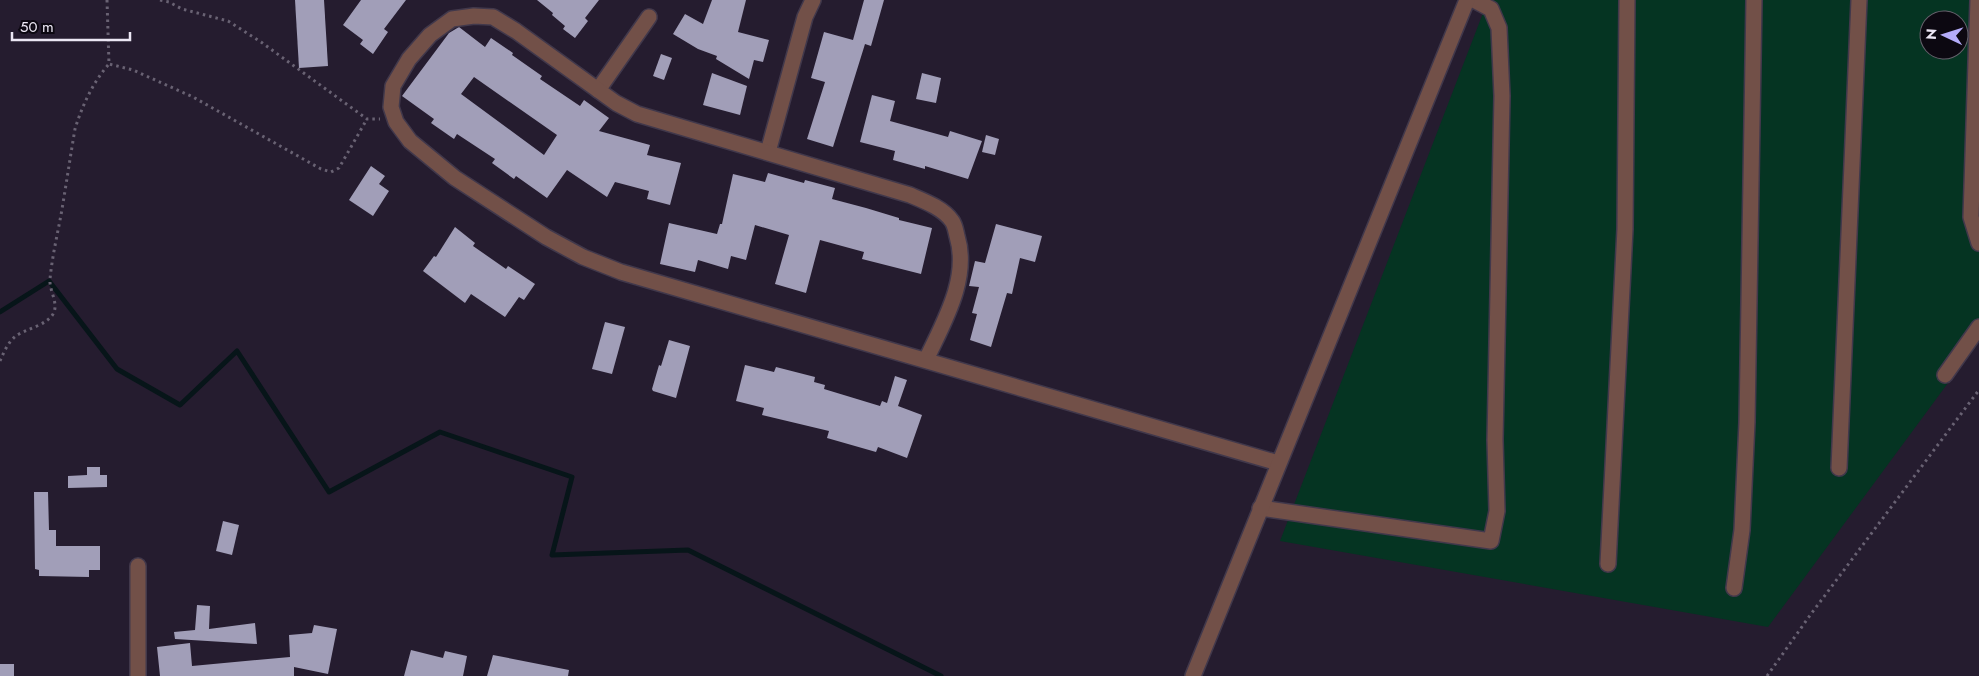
<svg xmlns="http://www.w3.org/2000/svg" width="1979" height="676" viewBox="0 0 1979 676" font-family="Jost,sans-serif">
  <style>
    .green { fill: #053422; fill-rule: evenodd }
    .lines { fill: none; stroke-linecap: round; stroke-linejoin: round }
    .stream { stroke: #071519; stroke-width: 5 }
    .building { fill: #a19eb8; fill-rule: evenodd }
    .minor-casing { stroke: #41384b; stroke-width: 18 }
    .path { stroke: #696273; stroke-width: 3; stroke-dasharray: 2.5 4; stroke-linecap: butt }
    .minor { stroke: #725048; stroke-width: 15 }
  </style>
  <rect width="100%" height="100%" fill="#251c2f"/>
  <!-- green -->
  <path class="green" d="M1488,0h491v341l-211,286 -488,-86zM1929,20h30v30h-30z"/>
  <g class="lines">
    <!-- stream -->
    <polyline class="stream" points="0,312 49,281 117,369 180,405 237,351 329,492 440,432 572,477 552,555 688,550 941,676"/>
  </g>
  <!-- building -->
  <g class="building">
    <polygon points="295,0 324,0 328,66 299,68"/>
    <polygon points="361,0 406,0 384,29 388,32 373,54 360,44 363,40 343,25"/>
    <polygon points="537,0 599,0 585,18 588,21 575,38 563,29 565,26 552,15 553,13"/>
    <polygon points="712,0 746,0 738,32 769,40 763,62 754,60 749,79 716,59 717,56 698,49 673,34 685,14 703,24"/>
    <polygon points="864,0 884,0 871,46 865,44 833,147 807,139 825,82 811,78 824,32 853,40"/>
    <path d="M459,27l26,20 6,-9 22,15 -1,2 30,21 -2,3 40,27 4,-6 25,18 -10,13 51,14 -3,10 34,8 -11,42 -23,-6 2,-8 -34,-9 -8,15 -40,-27 -20,28 -31,-22 -2,3 -22,-16 3,-4 -38,-25 -3,5 -23,-16 3,-4 -32,-23 47,-63zM474,77l83,58 -13,20 -83,-61z"/>
    <polygon points="661,54 672,58 664,80 653,76"/>
    <polygon points="712,73 747,86 740,115 703,105"/>
    <polygon points="922,73 941,78 936,103 916,99"/>
    <polygon points="872,95 895,101 890,121 948,137 950,131 982,141 968,179 925,166 925,169 893,160 895,151 860,142"/>
    <polygon points="986,135 999,139 995,155 982,152"/>
    <polygon points="371,166 385,176 379,184 389,191 373,216 349,200"/>
    <polygon points="768,173 804,183 805,180 835,188 832,199 866,208 899,218 899,220 932,228 921,274 862,259 864,252 820,240 806,293 775,284 789,235 755,225 746,260 731,256 728,269 698,260 695,272 660,264 669,223 717,234 720,224 722,224 733,174 765,182"/>
    <polygon points="996,224 1042,236 1035,262 1020,258 1012,294 1007,293 991,347 970,340 977,314 972,313 979,287 969,286 975,261 985,263"/>
    <polygon points="455,227 475,243 473,246 506,269 508,266 535,284 524,300 519,297 505,317 471,294 465,303 423,271 434,256 436,257"/>
    <polygon points="605,322 625,327 612,374 592,369"/>
    <polygon points="669,340 690,346 676,398 653,391 652,389 659,365 661,366"/>
    <polygon points="745,365 774,372 776,367 815,377 814,382 825,385 824,389 880,406 882,401 887,403 895,376 907,380 898,406 922,415 907,458 878,447 876,452 827,438 829,431 762,415 764,408 736,401"/>
    <polygon points="87,467 100,467 100,475 107,475 107,487 68,488 68,476 87,475"/>
    <polygon points="34,492 48,492 49,530 56,530 56,546 100,546 100,570 89,570 89,577 39,576 39,570 35,569"/>
    <polygon points="223,521 239,525 232,555 216,551"/>
    <polygon points="197,605 210,606 209,629 255,623 257,644 175,639 174,632 195,630"/>
    <polygon points="314,625 337,629 328,674 294,667 294,676 160,676 157,647 190,643 192,666 290,657 289,635 312,633"/>
    <polygon points="411,650 443,658 445,651 467,656 463,676 404,676"/>
    <polygon points="493,655 569,670 568,676 487,676"/>
    <rect x="0" y="664" width="14" height="12"/>
  </g>
  <g class="lines">
    <!-- minor casing -->
    <g class="minor-casing">
      <g id="minor">
        <polyline points="1978,0 1971,217 1979,243"/>
        <polyline points="598,90 649,17"/>
        <polyline points="768,152 805,17 813,0"/>
        <path d="M926,360c17,-37 44,-81 31,-124 -1,-4 -2,-11 -5,-15 -9,-13 -28,-20 -42,-26l-273,-81 -21,-11 -100,-72 -23,-14 -19,-1 -22,3 -22,16 -21,24 -16,27 -2,21 5,15 14,19 45,37 91,59 37,20 38,15 657,191"/>
        <polyline points="1945,375 1979,327"/>
        <polyline points="1839,468 1859,0"/>
        <polyline points="1260,508 1491,541 1497,511 1495,440 1502,96 1499,28 1491,9 1474,0"/>
        <polyline points="1608,564 1625,229 1627,0"/>
        <polyline points="138,566 138,676"/>
        <polyline points="1734,588 1742,530 1747,422 1754,0"/>
        <polyline points="1193,676 1467,0"/>
      </g>
    </g>
    <!-- path -->
    <g class="path">
      <polyline points="107,0 109,64 133,70 193,97 321,169 331,172 339,168 367,119"/>
      <polyline points="160,0 169,2 182,9 228,21 261,42 367,119 380,119"/>
      <path d="M0,361c4,-9 8,-19 16,-25 9,-7 33,-11 38,-24 4,-10 -5,-22 -4,-33 2,-21 7,-43 11,-64 5,-29 9,-57 14,-86 7,-23 18,-47 34,-65"/>
      <polyline points="1767,676 1811,614 1979,390"/>
    </g>
    <!-- minor -->
    <use href="#minor" class="minor"/>
  </g>
  <!-- north arrow -->
  <g transform="translate(1944 35) rotate(274)"><circle r="24" fill="#0c0811" stroke="#66616c"/>
  <path d="M0-4L9 19L0 12L-9 19Z" fill="#b4acf9"/>
  <text y="-8" font-size="14" font-weight="bold" text-anchor="middle" fill="#ece7f4">N</text>
  </g>
  <!-- scale -->
  <path d="M12 32v8h118v-8" fill="none" stroke="#ece7f4" stroke-width="2.5"/>
  <text x="20" y="32" font-size="15" fill="#ece7f4" stroke="#0c0811" stroke-width="4" paint-order="stroke">50 m</text>
</svg>
